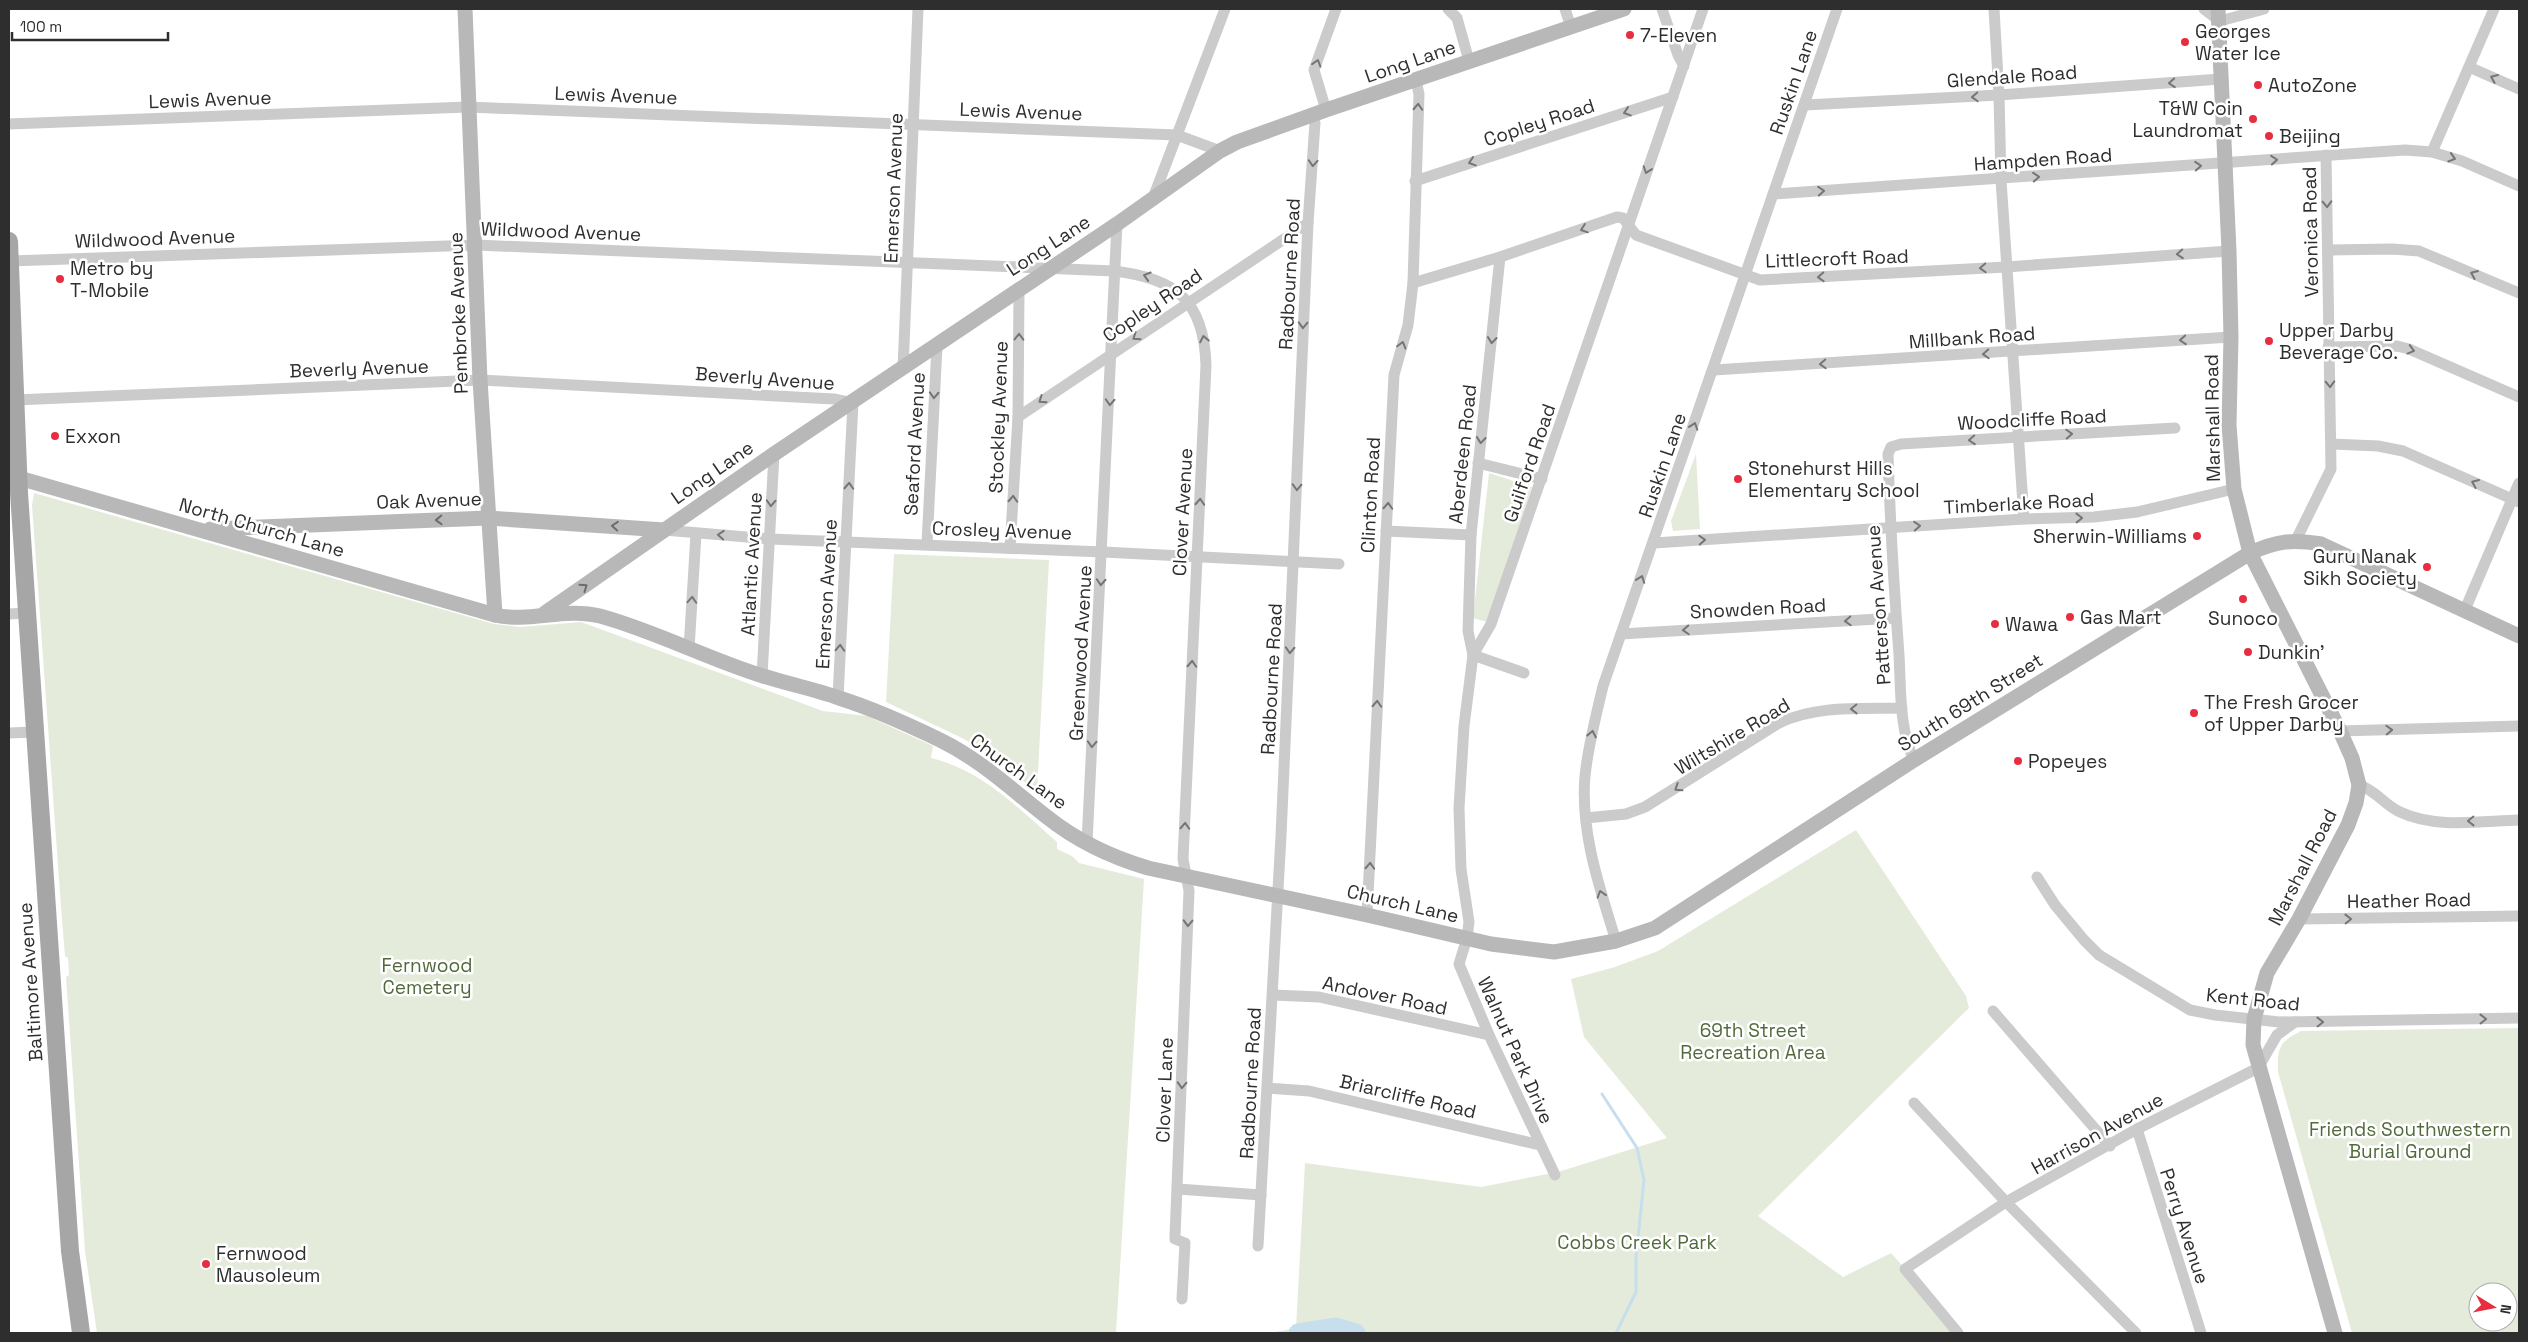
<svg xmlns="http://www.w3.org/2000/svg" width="2528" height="1342" viewBox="0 0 2528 1342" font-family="'Space Grotesk',sans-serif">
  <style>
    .green { fill: #e4ebdb; fill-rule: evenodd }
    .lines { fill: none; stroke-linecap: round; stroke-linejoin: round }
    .stream { stroke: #c7deec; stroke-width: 3 }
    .river { stroke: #c7deec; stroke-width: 19 }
    .street { stroke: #cbcbcb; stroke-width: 11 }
    .secondary { stroke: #b8b8b8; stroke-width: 15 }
    .primary { stroke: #a6a6a6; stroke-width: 18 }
    .oneway { stroke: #757575 }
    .oneway2 { stroke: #6c6c6c }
    .poi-dot { fill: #e62e40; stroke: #fff; stroke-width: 2 }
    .labels { text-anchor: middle; stroke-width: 5; stroke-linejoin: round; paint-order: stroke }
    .poi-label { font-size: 19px; fill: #2e2e2e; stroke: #fff; text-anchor: start }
    .street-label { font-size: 19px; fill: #2e2e2e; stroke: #fff }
    .park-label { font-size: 19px; fill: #526a3b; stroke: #fff }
  </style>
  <rect width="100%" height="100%" fill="#fff"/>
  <!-- green -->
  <g class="green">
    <polygon points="1696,454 1700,529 1673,531 1671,521"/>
    <polygon points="1489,473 1532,487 1487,622 1473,618"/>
    <path d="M34,493l460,131 26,3 61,-5 242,89 44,5 66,30 -2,12c51,12 88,51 126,84v7l15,7 7,7 65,16 -28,454h-1019l-12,-82 -19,-274 3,-2 -1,-17 -3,-2 -4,-49 -29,-402z"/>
    <polygon points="894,554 1049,560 1037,792 989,753 960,737 886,702"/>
    <polygon points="1856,830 1966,996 1969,1008 1758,1216 1843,1277 1891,1253 1963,1333 1270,1333 1296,1328 1305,1163 1481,1187 1558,1172 1667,1138 1584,1037 1571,979 1615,967 1658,951"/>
    <path d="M2519,1028v305h-167l-74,-261c-1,-24 1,-30 23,-41zM2478,1292h30v30h-30z"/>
  </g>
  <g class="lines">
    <!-- stream -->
    <polyline class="stream" points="1602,1094 1637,1148 1644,1180 1636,1258 1636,1292 1616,1333"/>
    <!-- river -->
    <polyline class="river" points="1298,1333 1336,1327 1356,1333"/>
    <!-- street -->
    <g class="street">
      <polyline points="1448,9 1457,18 1469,61"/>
      <polyline points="1565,9 1571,27"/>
      <polyline points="1662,9 1678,55 1684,66"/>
      <polyline points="1994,9 1999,95 2001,180 2024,519"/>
      <polyline points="2204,9 2220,21 2264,9"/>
      <polyline points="2469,67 2519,89"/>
      <polyline points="1805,105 1999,95 2221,79"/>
      <polyline points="1326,110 1314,70 1336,9"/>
      <polyline points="9,124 468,107 1177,135 1220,151"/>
      <polyline points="2432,152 2494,9"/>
      <polyline points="1415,181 1673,97"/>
      <polyline points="1773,194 2405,150 2432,152 2462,161 2519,186"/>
      <polyline points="1153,198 1225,9"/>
      <polyline points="2329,250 2392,249 2419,251 2519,293"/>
      <polyline points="1500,257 1471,535 1468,631 1473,655 1524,673"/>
      <path d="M10,261l466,-16 638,26c62,7 90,30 92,94l-23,494 6,32 -14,345v3l10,4 -3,56"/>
      <polyline points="1413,283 1500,257 1617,217 1623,218 1636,235 1760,280 2006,267 2229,251"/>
      <polyline points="2328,347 2397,346 2409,349 2519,397"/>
      <polyline points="903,369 918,9"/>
      <polyline points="1714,370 2231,337"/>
      <polyline points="15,400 480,380 834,399 853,403 838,697"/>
      <polyline points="1018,417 1308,223"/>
      <polyline points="2332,444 2378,446 2403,451 2519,502"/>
      <polyline points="1478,463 1542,479"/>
      <polyline points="664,530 770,539 1103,552 1339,564"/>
      <polyline points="1386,531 1471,535"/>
      <polyline points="2296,540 2331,469 2326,155"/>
      <polyline points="1654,543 2024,519 2094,517 2137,512 2234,489"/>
      <polyline points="927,544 937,346"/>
      <polyline points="1010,548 1018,417 1019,288"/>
      <polyline points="2464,612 2519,483"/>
      <polyline points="9,614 27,613"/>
      <polyline points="1621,634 1896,618"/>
      <polyline points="689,649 696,534"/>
      <polyline points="762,676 774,454"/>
      <polyline points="2340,731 2519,726"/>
      <polyline points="9,733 35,732"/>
      <path d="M1914,760c-15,-32 -13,-70 -15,-105 -5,-67 -9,-134 -11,-201l3,-7 10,-3 274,-16"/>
      <path d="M2359,785c18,6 24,19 41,27 36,17 81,9 119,8"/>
      <path d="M1586,818l40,-4 19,-7 134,-84c38,-18 81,-14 123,-15"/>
      <polyline points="1087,843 1117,224"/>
      <polyline points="2037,877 2055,905 2084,940 2099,955 2190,1010 2215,1015 2279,1022 2519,1018"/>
      <polyline points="1367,915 1394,375 1408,325 1413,283 1419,94 1416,81"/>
      <polyline points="2299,919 2519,916"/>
      <path d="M1616,941c-16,-52 -36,-109 -31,-165 3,-30 11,-60 18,-90l234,-677"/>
      <polyline points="1273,995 1319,997 1489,1035"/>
      <polyline points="1993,1011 2110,1146"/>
      <polyline points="1268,1088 1309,1091 1540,1145"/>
      <polyline points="1914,1103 2006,1202 2136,1333"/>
      <polyline points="2137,1129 2201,1333"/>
      <polyline points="1555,1175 1489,1035 1459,964 1467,938 1469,922 1461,869 1459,808 1464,726 1473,655 1491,624 1703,9"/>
      <polyline points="1178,1189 1261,1195"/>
      <polyline points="1258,1246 1281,836 1308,223 1315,123 1313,115"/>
      <polyline points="1958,1333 1905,1269 2006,1202 2137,1129 2258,1068 2277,1035 2295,1022"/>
    </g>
    <!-- secondary -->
    <g class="secondary">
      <polyline points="465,9 480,380 495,615"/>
      <polyline points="2218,9 2229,251 2231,337 2229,425 2234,489 2250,553 2340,731 2352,758 2359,785 2356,803 2348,825 2299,919 2267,973 2254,1019 2253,1045 2335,1333"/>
      <path d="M19,478l476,137c35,8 69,-8 105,1 55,15 108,43 163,60 25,8 51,13 76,22 35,11 68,26 101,42 41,20 72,50 107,77 30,24 64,40 101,51l219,47 124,29 63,8 62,-11 39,-13 259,-168 336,-207c27,-12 42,-14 71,-9l198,92"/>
      <polyline points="210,529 488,518 664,530"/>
      <polyline points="545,613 774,454 1117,224 1220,151 1237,142 1326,110 1624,9"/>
    </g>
    <!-- primary -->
    <polyline class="primary" points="9,241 19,493 42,834 70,1251 81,1333"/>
  </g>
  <!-- one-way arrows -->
  <defs><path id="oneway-chevron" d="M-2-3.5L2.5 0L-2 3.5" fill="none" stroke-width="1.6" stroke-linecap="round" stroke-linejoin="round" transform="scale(1.25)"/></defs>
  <g class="oneway">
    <use href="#oneway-chevron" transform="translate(1317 63) rotate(-73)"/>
    <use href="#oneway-chevron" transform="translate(2494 78) rotate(-157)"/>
    <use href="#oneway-chevron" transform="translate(2172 83) rotate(176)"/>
    <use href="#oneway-chevron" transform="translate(1975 97) rotate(177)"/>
    <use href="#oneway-chevron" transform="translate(1418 107) rotate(-87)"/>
    <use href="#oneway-chevron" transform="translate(1627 112) rotate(162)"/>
    <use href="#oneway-chevron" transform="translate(2452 158) rotate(17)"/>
    <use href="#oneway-chevron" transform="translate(2274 160) rotate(-5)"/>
    <use href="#oneway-chevron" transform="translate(1472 162) rotate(162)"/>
    <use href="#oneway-chevron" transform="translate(1313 163) rotate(94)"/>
    <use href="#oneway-chevron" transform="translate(2198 166) rotate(-4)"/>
    <use href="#oneway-chevron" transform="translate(1647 170) rotate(109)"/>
    <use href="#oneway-chevron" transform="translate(2036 177) rotate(-4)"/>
    <use href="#oneway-chevron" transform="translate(1821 191) rotate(-4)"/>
    <use href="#oneway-chevron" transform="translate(2327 204) rotate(88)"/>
    <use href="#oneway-chevron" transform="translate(1584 229) rotate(161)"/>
    <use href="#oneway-chevron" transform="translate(2180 254) rotate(176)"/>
    <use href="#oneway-chevron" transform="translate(1983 268) rotate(177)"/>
    <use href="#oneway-chevron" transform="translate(2474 274) rotate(-157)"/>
    <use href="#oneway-chevron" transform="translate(1147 276) rotate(-163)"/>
    <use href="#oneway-chevron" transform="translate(1821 277) rotate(177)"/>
    <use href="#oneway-chevron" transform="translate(1303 325) rotate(92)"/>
    <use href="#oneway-chevron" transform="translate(1019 337) rotate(-89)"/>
    <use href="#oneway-chevron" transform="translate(1136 337) rotate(146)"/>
    <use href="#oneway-chevron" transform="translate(1204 339) rotate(-101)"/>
    <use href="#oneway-chevron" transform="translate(1492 340) rotate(96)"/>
    <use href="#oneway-chevron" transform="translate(2183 340) rotate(176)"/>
    <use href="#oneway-chevron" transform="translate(1402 345) rotate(-75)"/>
    <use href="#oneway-chevron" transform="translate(2411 350) rotate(15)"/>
    <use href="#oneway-chevron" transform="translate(1986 354) rotate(177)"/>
    <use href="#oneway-chevron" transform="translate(1823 364) rotate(177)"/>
    <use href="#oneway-chevron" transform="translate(2330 384) rotate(88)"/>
    <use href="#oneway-chevron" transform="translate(934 395) rotate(93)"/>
    <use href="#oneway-chevron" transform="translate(1042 400) rotate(146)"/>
    <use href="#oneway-chevron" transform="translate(1110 402) rotate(93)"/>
    <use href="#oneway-chevron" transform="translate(1694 426) rotate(-71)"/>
    <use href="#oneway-chevron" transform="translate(2069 434) rotate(-3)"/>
    <use href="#oneway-chevron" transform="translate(1481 440) rotate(96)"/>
    <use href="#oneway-chevron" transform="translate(1972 440) rotate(176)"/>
    <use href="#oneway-chevron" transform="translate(2475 483) rotate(-157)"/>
    <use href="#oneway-chevron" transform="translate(849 486) rotate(-87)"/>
    <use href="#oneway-chevron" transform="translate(1297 487) rotate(92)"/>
    <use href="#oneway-chevron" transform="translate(1013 499) rotate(-87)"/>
    <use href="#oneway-chevron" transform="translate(1200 502) rotate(-87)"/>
    <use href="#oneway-chevron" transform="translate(771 503) rotate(93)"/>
    <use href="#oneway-chevron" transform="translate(1388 506) rotate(-87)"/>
    <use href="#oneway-chevron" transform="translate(2079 518) rotate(-1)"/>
    <use href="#oneway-chevron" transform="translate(1917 526) rotate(-4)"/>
    <use href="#oneway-chevron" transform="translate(721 535) rotate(-176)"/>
    <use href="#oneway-chevron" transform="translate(1702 540) rotate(-3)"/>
    <use href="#oneway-chevron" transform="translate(1641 579) rotate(-70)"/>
    <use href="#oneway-chevron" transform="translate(1101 582) rotate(93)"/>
    <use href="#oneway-chevron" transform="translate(692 600) rotate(-86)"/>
    <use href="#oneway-chevron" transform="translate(1848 621) rotate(177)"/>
    <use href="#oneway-chevron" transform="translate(1686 630) rotate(177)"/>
    <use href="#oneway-chevron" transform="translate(840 648) rotate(-87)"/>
    <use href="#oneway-chevron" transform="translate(1290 650) rotate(93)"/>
    <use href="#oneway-chevron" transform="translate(1192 664) rotate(-87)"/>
    <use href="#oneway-chevron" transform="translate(1377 704) rotate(-87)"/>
    <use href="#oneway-chevron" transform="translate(1854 709) rotate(179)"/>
    <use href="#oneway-chevron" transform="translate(2389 730) rotate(-2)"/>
    <use href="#oneway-chevron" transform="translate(1592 734) rotate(-79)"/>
    <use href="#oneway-chevron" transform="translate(1092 744) rotate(93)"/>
    <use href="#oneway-chevron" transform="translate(1678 788) rotate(147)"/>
    <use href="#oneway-chevron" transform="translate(2471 821) rotate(179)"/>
    <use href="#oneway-chevron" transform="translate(1185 826) rotate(-87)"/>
    <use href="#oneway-chevron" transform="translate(1370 866) rotate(-87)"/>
    <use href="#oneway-chevron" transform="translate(1601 894) rotate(-107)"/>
    <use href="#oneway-chevron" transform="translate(2348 919) rotate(-1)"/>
    <use href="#oneway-chevron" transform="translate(1188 923) rotate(92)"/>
    <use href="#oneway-chevron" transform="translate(2483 1019) rotate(-1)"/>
    <use href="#oneway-chevron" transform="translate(2320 1022) rotate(-1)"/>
    <use href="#oneway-chevron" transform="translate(1182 1085) rotate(92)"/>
  </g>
  <g class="oneway2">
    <use href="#oneway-chevron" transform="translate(439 520) rotate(178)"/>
    <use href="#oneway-chevron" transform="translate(615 526) rotate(-176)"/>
    <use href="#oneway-chevron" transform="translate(584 587) rotate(-35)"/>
  </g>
  <!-- markers -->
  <g class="poi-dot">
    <circle cx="1630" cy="35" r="5"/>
    <circle cx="2185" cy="42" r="5"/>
    <circle cx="2258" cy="85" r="5"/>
    <circle cx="2253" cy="119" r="5"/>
    <circle cx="2269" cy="136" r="5"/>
    <circle cx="60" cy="279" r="5"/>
    <circle cx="2269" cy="341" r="5"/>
    <circle cx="55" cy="436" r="5"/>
    <circle cx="1738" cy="479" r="5"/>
    <circle cx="2197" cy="536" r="5"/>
    <circle cx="2427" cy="567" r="5"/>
    <circle cx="2243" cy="599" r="5"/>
    <circle cx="2070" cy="617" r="5"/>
    <circle cx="1995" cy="624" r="5"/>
    <circle cx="2248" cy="652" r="5"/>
    <circle cx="2194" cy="713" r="5"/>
    <circle cx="2018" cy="761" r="5"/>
    <circle cx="206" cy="1264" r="5"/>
  </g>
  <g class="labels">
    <!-- poi labels -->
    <g class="poi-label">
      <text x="2195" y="38">Georges<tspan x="2195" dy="22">Water Ice</tspan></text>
      <text x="1640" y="42">7-Eleven</text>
      <text x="2268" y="92">AutoZone</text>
      <text x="2243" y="115" text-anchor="end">T&amp;W Coin<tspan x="2243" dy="22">Laundromat</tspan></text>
      <text x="2279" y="143">Beijing</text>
      <text x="70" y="275">Metro by<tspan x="70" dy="22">T-Mobile</tspan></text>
      <text x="2279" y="337">Upper Darby<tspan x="2279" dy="22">Beverage Co.</tspan></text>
      <text x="65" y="443">Exxon</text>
      <text x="1748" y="475">Stonehurst Hills<tspan x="1748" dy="22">Elementary School</tspan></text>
      <text x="2187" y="543" text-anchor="end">Sherwin-Williams</text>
      <text x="2417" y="563" text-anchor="end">Guru Nanak<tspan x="2417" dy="22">Sikh Society</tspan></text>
      <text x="2080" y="624">Gas Mart</text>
      <text x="2243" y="625" text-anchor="middle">Sunoco</text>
      <text x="2005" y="631">Wawa</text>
      <text x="2258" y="659">Dunkin'</text>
      <text x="2204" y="709">The Fresh Grocer<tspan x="2204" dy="22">of Upper Darby</tspan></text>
      <text x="2028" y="768">Popeyes</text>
      <text x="216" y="1260">Fernwood<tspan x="216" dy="22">Mausoleum</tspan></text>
    </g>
    <!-- street labels -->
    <g class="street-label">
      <text transform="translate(1410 61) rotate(-19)" y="7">Long Lane</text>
      <text transform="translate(2012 76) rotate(-4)" y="7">Glendale Road</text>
      <text transform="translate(1793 82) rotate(-71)" y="7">Ruskin Lane</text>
      <text transform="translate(616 95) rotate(2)" y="7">Lewis Avenue</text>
      <text transform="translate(210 99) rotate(-2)" y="7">Lewis Avenue</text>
      <text transform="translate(1021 111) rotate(2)" y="7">Lewis Avenue</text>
      <text transform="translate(1539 122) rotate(-18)" y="7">Copley Road</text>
      <text transform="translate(2043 159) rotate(-4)" y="7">Hampden Road</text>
      <text transform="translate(893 188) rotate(-88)" y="7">Emerson Avenue</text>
      <text transform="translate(561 231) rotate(2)" y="7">Wildwood Avenue</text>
      <text transform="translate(2310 232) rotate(-91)" y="7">Veronica Road</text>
      <text transform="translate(155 238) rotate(-2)" y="7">Wildwood Avenue</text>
      <text transform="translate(1048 245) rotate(-33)" y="7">Long Lane</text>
      <text transform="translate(1837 258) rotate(-2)" y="7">Littlecroft Road</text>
      <text transform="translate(1289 274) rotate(-87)" y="7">Radbourne Road</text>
      <text transform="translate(1152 305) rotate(-34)" y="7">Copley Road</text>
      <text transform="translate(458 313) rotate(-92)" y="7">Pembroke Avenue</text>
      <text transform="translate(1972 337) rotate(-4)" y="7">Millbank Road</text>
      <text transform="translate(359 368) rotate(-2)" y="7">Beverly Avenue</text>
      <text transform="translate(765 378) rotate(4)" y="7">Beverly Avenue</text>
      <text transform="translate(998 417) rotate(-88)" y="7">Stockley Avenue</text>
      <text transform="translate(2212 418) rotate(-91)" y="7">Marshall Road</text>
      <text transform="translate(2032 419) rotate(-3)" y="7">Woodcliffe Road</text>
      <text transform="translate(914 444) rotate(-87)" y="7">Seaford Avenue</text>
      <text transform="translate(1462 454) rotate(-84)" y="7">Aberdeen Road</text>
      <text transform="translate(1529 463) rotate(-71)" y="7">Guilford Road</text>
      <text transform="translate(1662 465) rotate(-71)" y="7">Ruskin Lane</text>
      <text transform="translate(712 472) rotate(-35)" y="7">Long Lane</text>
      <text transform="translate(1370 495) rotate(-87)" y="7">Clinton Road</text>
      <text transform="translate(429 500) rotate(-2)" y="7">Oak Avenue</text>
      <text transform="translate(2019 503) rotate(-3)" y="7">Timberlake Road</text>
      <text transform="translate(1182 512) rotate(-87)" y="7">Clover Avenue</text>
      <text transform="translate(262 527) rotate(16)" y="7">North Church Lane</text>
      <text transform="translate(1002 530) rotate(2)" y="7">Crosley Avenue</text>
      <text transform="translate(751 564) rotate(-87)" y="7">Atlantic Avenue</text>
      <text transform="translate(826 594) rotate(-87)" y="7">Emerson Avenue</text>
      <text transform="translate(1878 605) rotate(-94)" y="7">Patterson Avenue</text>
      <text transform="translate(1758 608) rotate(-3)" y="7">Snowden Road</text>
      <text transform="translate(1080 653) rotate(-87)" y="7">Greenwood Avenue</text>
      <text transform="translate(1271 679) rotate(-87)" y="7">Radbourne Road</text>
      <text transform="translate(1970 702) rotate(-32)" y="7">South 69th Street</text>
      <text transform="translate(1732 736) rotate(-31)" y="7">Wiltshire Road</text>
      <text transform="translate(1019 771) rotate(36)" y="7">Church Lane</text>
      <text transform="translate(2302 867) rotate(-63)" y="7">Marshall Road</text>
      <text transform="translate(2409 900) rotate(-1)" y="7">Heather Road</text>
      <text transform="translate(1403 903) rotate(13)" y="7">Church Lane</text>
      <text transform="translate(30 982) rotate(-94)" y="7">Baltimore Avenue</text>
      <text transform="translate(1385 995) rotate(12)" y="7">Andover Road</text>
      <text transform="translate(2253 999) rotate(6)" y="7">Kent Road</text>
      <text transform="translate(1516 1050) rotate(66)" y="7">Walnut Park Drive</text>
      <text transform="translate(1250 1083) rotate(-87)" y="7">Radbourne Road</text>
      <text transform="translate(1164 1090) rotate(-88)" y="7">Clover Lane</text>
      <text transform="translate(1408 1096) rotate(13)" y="7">Briarcliffe Road</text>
      <text transform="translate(2097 1133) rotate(-29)" y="7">Harrison Avenue</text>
      <text transform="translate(2185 1226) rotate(72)" y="7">Perry Avenue</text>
    </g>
    <!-- park labels -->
    <g class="park-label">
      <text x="427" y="972">Fernwood<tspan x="427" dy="22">Cemetery</tspan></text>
      <text x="1753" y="1037">69th Street<tspan x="1753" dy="22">Recreation Area</tspan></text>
      <text x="2410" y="1136">Friends Southwestern<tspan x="2410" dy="22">Burial Ground</tspan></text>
      <text x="1637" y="1249">Cobbs Creek Park</text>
    </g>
  </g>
  <!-- border -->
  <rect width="2528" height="1342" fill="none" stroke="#2e2e2e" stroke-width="20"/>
  <!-- north arrow -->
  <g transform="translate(2493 1307) rotate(100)"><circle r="24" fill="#ffffff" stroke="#ababab"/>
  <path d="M0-4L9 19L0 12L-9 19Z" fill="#e62e40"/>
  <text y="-8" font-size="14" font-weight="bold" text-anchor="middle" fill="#2e2e2e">N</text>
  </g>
  <!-- scale -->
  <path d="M12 32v8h156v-8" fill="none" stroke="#2e2e2e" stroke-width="2.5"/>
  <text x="20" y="32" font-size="15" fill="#2e2e2e" stroke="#ffffff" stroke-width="4" paint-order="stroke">100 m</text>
</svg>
